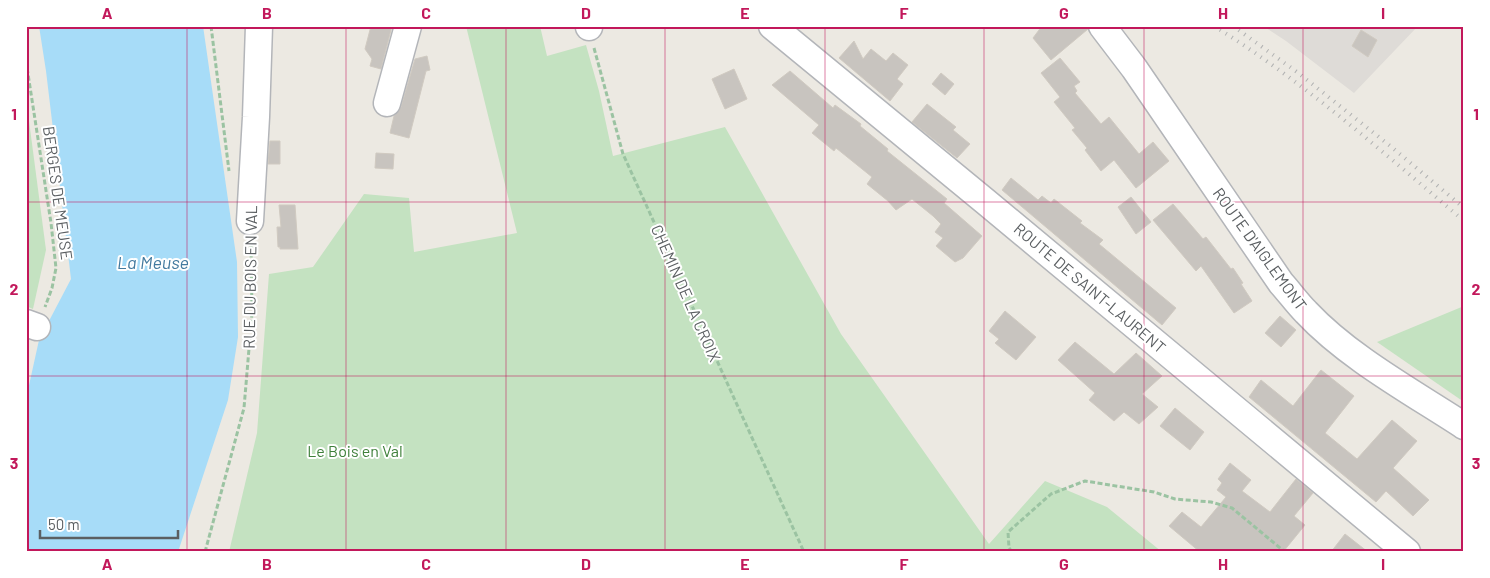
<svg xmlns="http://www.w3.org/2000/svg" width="1490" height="578" viewBox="0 0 1490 578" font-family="Barlow,sans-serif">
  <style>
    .industrial { fill: #dedbd7 }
    .green { fill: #c4e2c1 }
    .water { fill: #a7dcf8 }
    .building { fill: #c8c4bf; stroke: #d0cac1 }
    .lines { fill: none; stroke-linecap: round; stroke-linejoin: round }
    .minor-casing { stroke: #b3b5b9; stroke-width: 29 }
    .path { stroke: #9bc3a2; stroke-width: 3; stroke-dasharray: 5 2.5; stroke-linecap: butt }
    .minor { stroke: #fff; stroke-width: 26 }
    .rail { stroke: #b1b2b2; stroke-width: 4; stroke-dasharray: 1 6; stroke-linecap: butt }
    .grid { fill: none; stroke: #c2185b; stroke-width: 1; stroke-opacity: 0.55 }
    .labels { text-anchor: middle; stroke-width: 4; stroke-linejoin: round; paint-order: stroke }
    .street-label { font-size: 16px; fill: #5b5f62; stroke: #fff }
    .park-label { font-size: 16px; fill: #3f803b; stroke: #fff }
    .water-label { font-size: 18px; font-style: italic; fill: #437a9f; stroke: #fff }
    .neatline { fill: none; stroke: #c2185b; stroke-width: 2 }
    .grid-label { font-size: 16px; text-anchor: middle; font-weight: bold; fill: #c2185b }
  </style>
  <rect width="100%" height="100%" fill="#ece9e2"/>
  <!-- industrial -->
  <polygon class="industrial" points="1263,26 1418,26 1354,93 1286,41"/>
  <!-- green -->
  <g class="green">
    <polygon points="466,26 540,26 547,56 586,45 599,91 613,156 725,127 841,334 989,544 1045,481 1107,507 1162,552 229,552 257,433 269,274 313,267 364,194 409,198 414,252 517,233"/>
    <polygon points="26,98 46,250 33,309 26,306"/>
    <polygon points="1464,306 1464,402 1377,342"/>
  </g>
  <!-- water -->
  <polygon class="water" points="39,26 203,26 237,262 238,337 228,400 178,552 26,552 26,399 39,340 71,279 46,71"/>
  <!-- building -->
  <g class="building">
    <polygon points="371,26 392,26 381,69 370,66 372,59 365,49"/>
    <polygon points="1042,26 1087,26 1088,29 1051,60 1033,38"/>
    <polygon points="1361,30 1377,40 1368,57 1352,46"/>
    <polygon points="854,41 863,59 871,49 886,61 893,53 908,65 897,79 903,84 890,101 839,58"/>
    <polygon points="427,56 430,70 426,71 409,138 390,133 394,116 401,107 415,59"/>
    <polygon points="1060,58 1080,82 1074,86 1077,91 1075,93 1101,124 1109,117 1139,154 1153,142 1169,161 1136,188 1114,160 1101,171 1085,150 1087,148 1072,130 1075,128 1054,102 1060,97 1041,73"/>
    <polygon points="734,69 747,99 725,109 712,79"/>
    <polygon points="790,71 833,108 835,105 861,124 860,126 888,149 887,151 947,199 944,203 982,236 963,258 955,262 936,246 943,238 935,232 941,224 933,216 912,199 896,210 888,201 867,184 872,177 836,148 834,151 812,133 819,125 772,85"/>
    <polygon points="941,73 954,84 945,95 932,84"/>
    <polygon points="927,104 956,127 953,130 970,144 957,158 912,122"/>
    <polygon points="270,141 280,141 280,164 268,164"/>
    <polygon points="376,153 394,154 393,169 375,168"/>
    <polygon points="1011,178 1038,200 1042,196 1051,203 1054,199 1082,221 1080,223 1103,240 1099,244 1176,308 1162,325 1002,190"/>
    <polygon points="1131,197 1151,222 1136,234 1118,207"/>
    <polygon points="1173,204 1203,239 1206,237 1231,269 1233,268 1243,283 1241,284 1252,301 1234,313 1201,266 1196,271 1153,220"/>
    <polygon points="279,205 295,205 298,249 280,249 280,247 278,247 277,227 281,227"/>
    <polygon points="1005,311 1036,337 1016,360 995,343 999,339 989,331"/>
    <polygon points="1280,316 1296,330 1281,347 1265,333"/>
    <polygon points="1075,342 1114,374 1136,353 1162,376 1142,394 1158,407 1139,424 1124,412 1114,421 1089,400 1095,393 1058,360"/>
    <polygon points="1321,370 1354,396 1325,433 1357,459 1392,420 1417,441 1393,468 1429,500 1413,516 1386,491 1376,502 1249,397 1261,380 1293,406"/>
    <polygon points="1175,408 1204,432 1190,450 1160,426"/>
    <polygon points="1230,463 1251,480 1242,491 1270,512 1296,479 1313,493 1294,516 1305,525 1283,552 1200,552 1169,526 1182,512 1201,527 1226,497 1217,490 1222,483 1218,479"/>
    <polygon points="1345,534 1368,552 1331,552"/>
  </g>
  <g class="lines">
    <!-- minor casing -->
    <g class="minor-casing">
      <g id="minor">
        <polyline points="589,26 589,27"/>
        <polyline points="772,26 986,202 1407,552"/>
        <path d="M1102,26l32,42 147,215c9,10 16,20 25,29 42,45 106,80 158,114"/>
        <polyline points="387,103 408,26"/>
        <polyline points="250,221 256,117 259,26"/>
        <polyline points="26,323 37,327"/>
      </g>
    </g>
    <!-- path -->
    <g class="path">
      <polyline points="211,26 229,171"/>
      <polyline points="594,48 623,154 804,552"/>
      <polyline points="26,61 51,223 56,268 52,288 45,307"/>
      <polyline points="205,552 244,408 252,313 251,243"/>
      <polyline points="1012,552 1009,548 1008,532 1051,494 1085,481 1154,492 1175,499 1211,502 1232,508 1285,552"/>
    </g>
    <!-- minor -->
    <use href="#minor" class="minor"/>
    <!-- rail -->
    <g class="rail">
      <path d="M1214,26c90,56 170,127 250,195"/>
      <polyline points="1233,26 1297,72 1394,149 1464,208"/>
    </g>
  </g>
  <!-- grid -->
  <path class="grid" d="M187,26v526M346,26v526M506,26v526M665,26v526M825,26v526M984,26v526M1144,26v526M1303,26v526M26,202h1438M26,376h1438"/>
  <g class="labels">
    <!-- street labels -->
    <g class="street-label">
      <text transform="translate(58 193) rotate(82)" y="6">BERGES DE MEUSE</text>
      <text transform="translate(1260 249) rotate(54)" y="6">ROUTE D'AIGLEMONT</text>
      <text transform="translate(250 277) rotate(-89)" y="6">RUE DU BOIS EN VAL</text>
      <text transform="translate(1090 288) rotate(40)" y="6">ROUTE DE SAINT-LAURENT</text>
      <text transform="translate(686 293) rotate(66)" y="6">CHEMIN DE LA CROIX</text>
    </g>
    <!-- park labels -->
    <g class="park-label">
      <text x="355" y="457">Le Bois en Val</text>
    </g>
    <!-- water labels -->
    <g class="water-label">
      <text x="153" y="269">La Meuse</text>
    </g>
  </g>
  <!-- border -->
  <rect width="1490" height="578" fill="none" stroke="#ffffff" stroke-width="55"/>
  <!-- scale -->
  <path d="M40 530v8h138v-8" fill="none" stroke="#5b5f62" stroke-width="2.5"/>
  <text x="48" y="530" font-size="15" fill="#5b5f62" stroke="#ffffff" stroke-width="4" paint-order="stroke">50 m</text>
  <rect x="28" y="28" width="1434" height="522" class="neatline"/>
  <g class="grid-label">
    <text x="107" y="19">A</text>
    <text x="267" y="19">B</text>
    <text x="426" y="19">C</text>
    <text x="586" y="19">D</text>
    <text x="745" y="19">E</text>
    <text x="904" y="19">F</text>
    <text x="1064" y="19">G</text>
    <text x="1223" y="19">H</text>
    <text x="1383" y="19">I</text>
    <text x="14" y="120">1</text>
    <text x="1476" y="120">1</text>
    <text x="14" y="295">2</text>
    <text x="1476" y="295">2</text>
    <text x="14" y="469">3</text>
    <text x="1476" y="469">3</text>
    <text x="107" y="570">A</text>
    <text x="267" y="570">B</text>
    <text x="426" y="570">C</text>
    <text x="586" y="570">D</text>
    <text x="745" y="570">E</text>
    <text x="904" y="570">F</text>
    <text x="1064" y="570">G</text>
    <text x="1223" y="570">H</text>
    <text x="1383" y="570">I</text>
  </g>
</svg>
